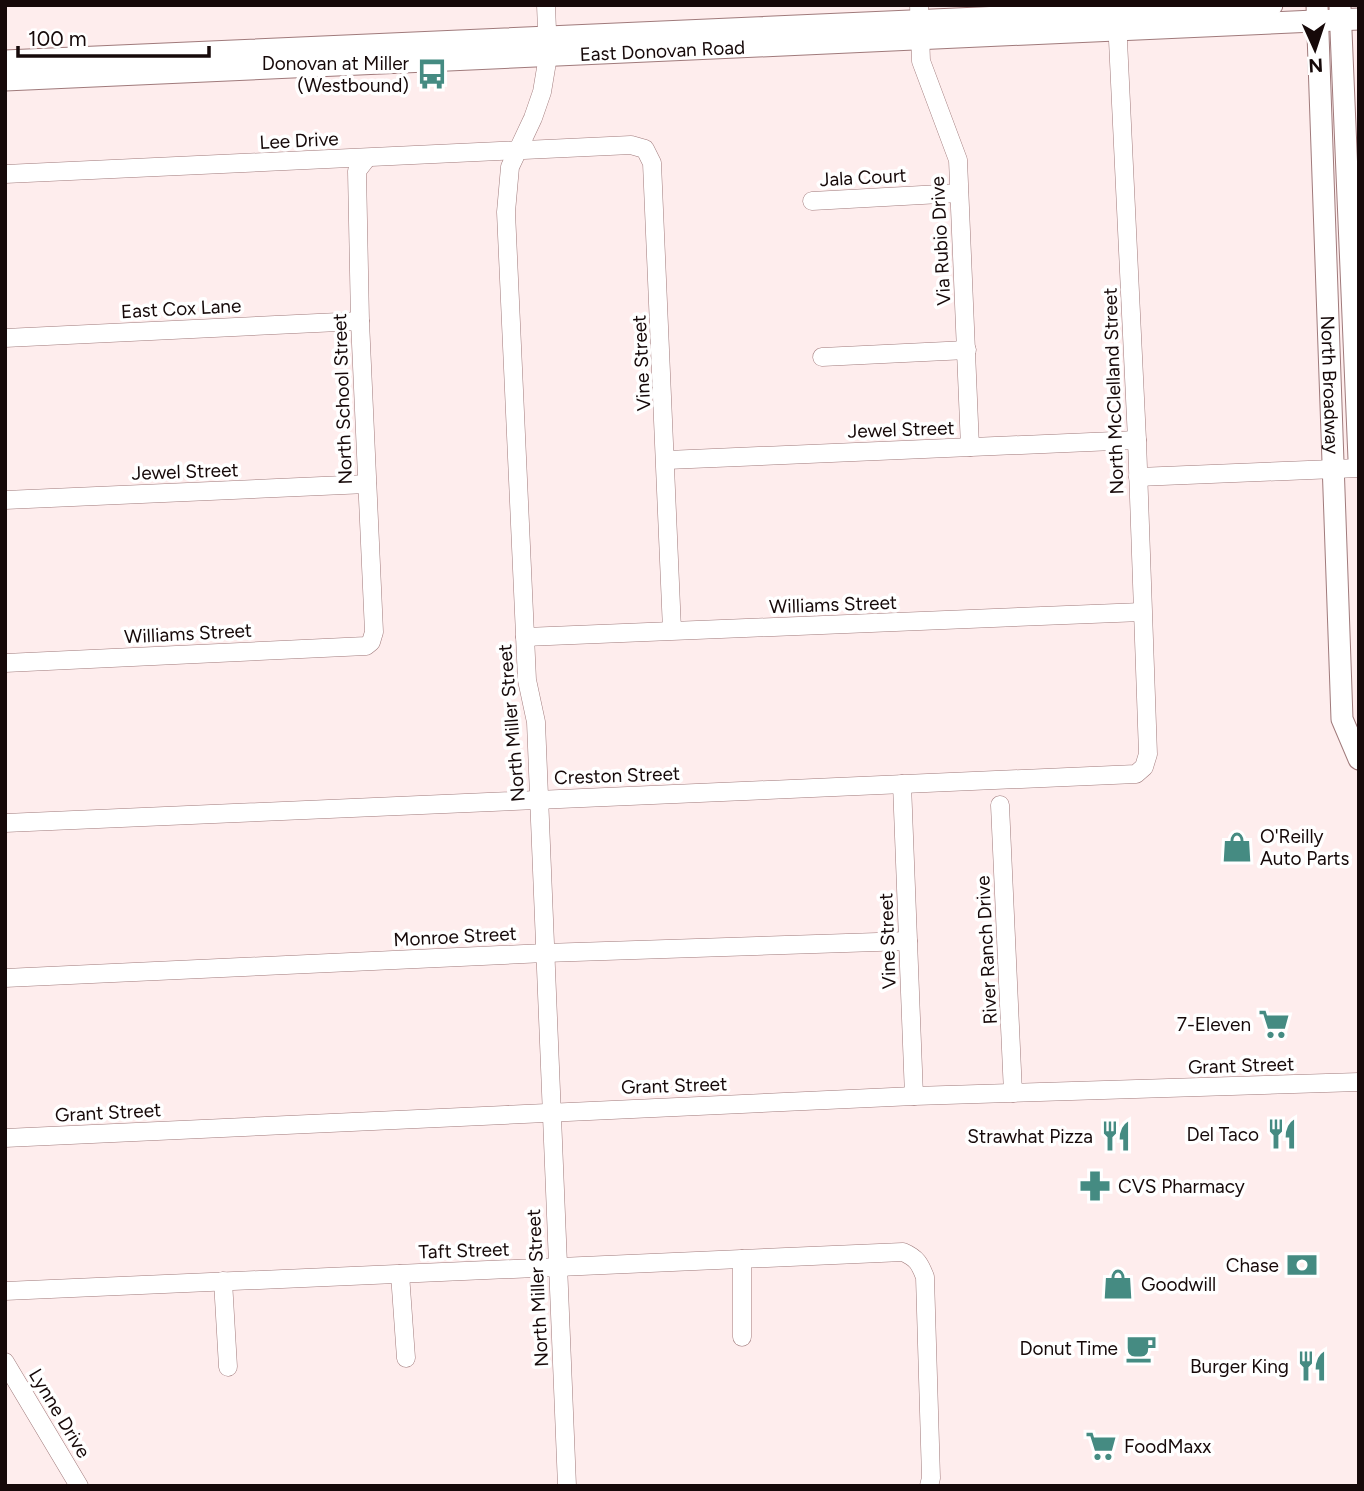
<svg xmlns="http://www.w3.org/2000/svg" width="1364" height="1491" viewBox="0 0 1364 1491" font-family="Figtree,sans-serif">
  <style>
    .lines { fill: none; stroke-linecap: round; stroke-linejoin: round }
    .minor-casing { stroke: #a07a7b; stroke-width: 19 }
    .major-casing { stroke: #a07a7b; stroke-width: 23 }
    .minor { stroke: #fff; stroke-width: 18 }
    .major { stroke: #fff; stroke-width: 21 }
    .labels { text-anchor: middle; stroke-width: 7; stroke-linejoin: round; paint-order: stroke }
    .street-label { font-size: 19px; fill: #160909; stroke: #fff }
    .poi-label { font-size: 19px; fill: #160909; stroke: #fff; text-anchor: end }
  </style>
  <rect width="100%" height="100%" fill="#feeded"/>
  <g class="lines">
    <!-- minor casing -->
    <g class="minor-casing">
      <g id="minor">
        <polyline points="546,5 548,56 542,92 533,118 510,167 506,212 527,680 536,722 567,1486"/>
        <polyline points="919,5 921,61 958,160 970,447"/>
        <polyline points="5,174 631,145 645,149 652,163 672,630"/>
        <polyline points="812,201 959,193"/>
        <polyline points="5,338 360,321"/>
        <polyline points="822,357 967,350"/>
        <polyline points="667,460 1137,440"/>
        <polyline points="1138,477 1359,468"/>
        <polyline points="5,500 367,484"/>
        <polyline points="525,637 1142,612"/>
        <polyline points="5,663 366,646 371,642 374,632 360,321 357,171 367,158"/>
        <polyline points="902,784 914,1096"/>
        <polyline points="1000,805 1013,1093"/>
        <polyline points="5,823 1136,774 1144,767 1148,754 1137,440 1117,19"/>
        <polyline points="5,978 545,953 908,941"/>
        <polyline points="5,1138 914,1096 1359,1082"/>
        <polyline points="742,1259 742,1337"/>
        <polyline points="400,1274 406,1358"/>
        <polyline points="223,1281 228,1367"/>
        <path d="M5,1291l898,-39c14,6 17,12 22,25l6,201 -2,8"/>
        <polyline points="5,1362 79,1486"/>
      </g>
    </g>
    <!-- major casing -->
    <g class="major-casing">
      <g id="major">
        <path id="s1" d="M1317,5l25,714 17,40"/>
        <polyline points="1340,7 1359,459"/>
        <polyline points="5,61 1272,5"/>
        <path id="s2" d="M5,80l1354,-61"/>
      </g>
    </g>
    <!-- minor -->
    <use href="#minor" class="minor"/>
    <!-- major -->
    <use href="#major" class="major"/>
  </g>
  <!-- icons -->
  <defs>
    <g id="bus-bare" transform="scale(2.415)"><path d="M-5-6H5V4H4V6H2V4H-2V6H-4V4H-5ZM-3.5-4V0h7V-4ZM-3.5 1.2v1.5H-2V1.2ZM2 1.2v1.5H3.5V1.2Z" fill="#458b82" stroke="#fff" stroke-width="2.5" paint-order="stroke"/></g>
    <g id="shop-bare" transform="scale(2.415)"><path d="M-5-2.5h2.3a2.7 3.5 0 0 1 5.4 0H5L5.5 6h-11ZM-1.5-2.5h3a1.5 2.3 0 0 0-3 0Z" fill="#458b82" stroke="#fff" stroke-width="2.5" paint-order="stroke"/></g>
    <g id="supermarket-bare" transform="scale(2.415)"><path d="M-6-5.5h2.5l.6 2H6L4.5 2H-2.5L-4.4-4H-6ZM-1.5 3.2a1.3 1.3 0 1 0 .1 0ZM3 3.2a1.3 1.3 0 1 0 .1 0Z" fill="#458b82" stroke="#fff" stroke-width="2.5" paint-order="stroke"/></g>
    <g id="restaurant-bare" transform="scale(2.415)"><path d="M-5-6h1v4h1v-4h1v4h1v-4h1v5L-1.5 .5V6h-2V.5L-5-1ZM5-6V6H3V1.5H1.5Q1.5-4 5-6Z" fill="#458b82" stroke="#fff" stroke-width="2.5" paint-order="stroke"/></g>
    <g id="pharmacy-bare" transform="scale(2.415)"><path d="M-2-6h4v4h4v4h-4v4h-4v-4h-4v-4h4Z" fill="#458b82" stroke="#fff" stroke-width="2.5" paint-order="stroke"/></g>
    <g id="bank-bare" transform="scale(2.415)"><path d="M-6-4H6V4H-6ZM0-2.3a2.3 2.3 0 1 0 0 4.6a2.3 2.3 0 1 0 0-4.6Z" fill="#458b82" stroke="#fff" stroke-width="2.5" paint-order="stroke"/></g>
    <g id="cafe-bare" transform="scale(2.415)"><path d="M-5.5-4.5H6V0H3Q3 3.5 0 3.5H-2.5Q-5.5 3.5-5.5 0ZM3-3.2v2h1.7v-2ZM-6 4.5H4V6H-6Z" fill="#458b82" stroke="#fff" stroke-width="2.5" paint-order="stroke"/></g>
  </defs>
  <g fill-rule="evenodd">
    <use href="#bus-bare" x="432" y="74"/>
    <use href="#shop-bare" x="1237" y="847"/>
    <use href="#supermarket-bare" x="1274" y="1024"/>
    <use href="#restaurant-bare" x="1282" y="1134"/>
    <use href="#restaurant-bare" x="1116" y="1136"/>
    <use href="#pharmacy-bare" x="1095" y="1186"/>
    <use href="#bank-bare" x="1302" y="1265"/>
    <use href="#shop-bare" x="1118" y="1284"/>
    <use href="#cafe-bare" x="1141" y="1348"/>
    <use href="#restaurant-bare" x="1312" y="1366"/>
    <use href="#supermarket-bare" x="1101" y="1446"/>
  </g>
  <g class="labels">
    <!-- street labels -->
    <g class="street-label">
      <text dy="7" stroke="none"><textPath href="#s2" startOffset="658">East Donovan Road</textPath></text>
      <text transform="translate(299 140) rotate(-3)" y="7">Lee Drive</text>
      <text transform="translate(863 177) rotate(-3)" y="7">Jala Court</text>
      <text transform="translate(940 241) rotate(-93)" y="7">Via Rubio Drive</text>
      <text transform="translate(181 308) rotate(-3)" y="7">East Cox Lane</text>
      <text transform="translate(641 363) rotate(-93)" y="7">Vine Street</text>
      <text dy="7" stroke="none"><textPath href="#s1" startOffset="380">North Broadway</textPath></text>
      <text transform="translate(1113 391) rotate(-92)" y="7">North McClelland Street</text>
      <text transform="translate(342 399) rotate(-92)" y="7">North School Street</text>
      <text transform="translate(901 429) rotate(-2)" y="7">Jewel Street</text>
      <text transform="translate(185 471) rotate(-2)" y="7">Jewel Street</text>
      <text transform="translate(833 604) rotate(-2)" y="7">Williams Street</text>
      <text transform="translate(188 633) rotate(-3)" y="7">Williams Street</text>
      <text transform="translate(511 723) rotate(-95)" y="7">North Miller Street</text>
      <text transform="translate(617 775) rotate(-2)" y="7">Creston Street</text>
      <text transform="translate(455 936) rotate(-3)" y="7">Monroe Street</text>
      <text transform="translate(887 941) rotate(-92)" y="7">Vine Street</text>
      <text transform="translate(986 950) rotate(-93)" y="7">River Ranch Drive</text>
      <text transform="translate(1241 1065) rotate(-2)" y="7">Grant Street</text>
      <text transform="translate(674 1085) rotate(-2)" y="7">Grant Street</text>
      <text transform="translate(108 1112) rotate(-3)" y="7">Grant Street</text>
      <text transform="translate(464 1250) rotate(-2)" y="7">Taft Street</text>
      <text transform="translate(537 1288) rotate(-93)" y="7">North Miller Street</text>
      <text transform="translate(60 1413) rotate(59)" y="7">Lynne Drive</text>
    </g>
    <!-- poi labels -->
    <g class="poi-label">
      <text x="409" y="70">Donovan at Miller<tspan x="409" dy="22">(Westbound)</tspan></text>
      <text x="1260" y="843" text-anchor="start">O'Reilly<tspan x="1260" dy="22">Auto Parts</tspan></text>
      <text x="1251" y="1031">7-Eleven</text>
      <text x="1259" y="1141">Del Taco</text>
      <text x="1093" y="1143">Strawhat Pizza</text>
      <text x="1118" y="1193" text-anchor="start">CVS Pharmacy</text>
      <text x="1279" y="1272">Chase</text>
      <text x="1141" y="1291" text-anchor="start">Goodwill</text>
      <text x="1118" y="1355">Donut Time</text>
      <text x="1289" y="1373">Burger King</text>
      <text x="1124" y="1453" text-anchor="start">FoodMaxx</text>
    </g>
  </g>
  <!-- border -->
  <rect width="1364" height="1491" fill="none" stroke="#160909" stroke-width="14"/>
  <!-- north arrow -->
  <g transform="translate(1315 49) rotate(177)" stroke="#ffffff" stroke-width="5" paint-order="stroke">
  <path d="M0-5L12 26L0 18L-12 26Z" fill="#160909"/>
  <text y="-10" font-size="19" font-weight="bold" text-anchor="middle" fill="#160909">N</text>
  </g>
  <!-- scale -->
  <path d="M18 46v10h191v-10" fill="none" stroke="#160909" stroke-width="3.5"/>
  <text x="28" y="46" font-size="21" fill="#160909" stroke="#ffffff" stroke-width="5" paint-order="stroke">100 m</text>
</svg>
